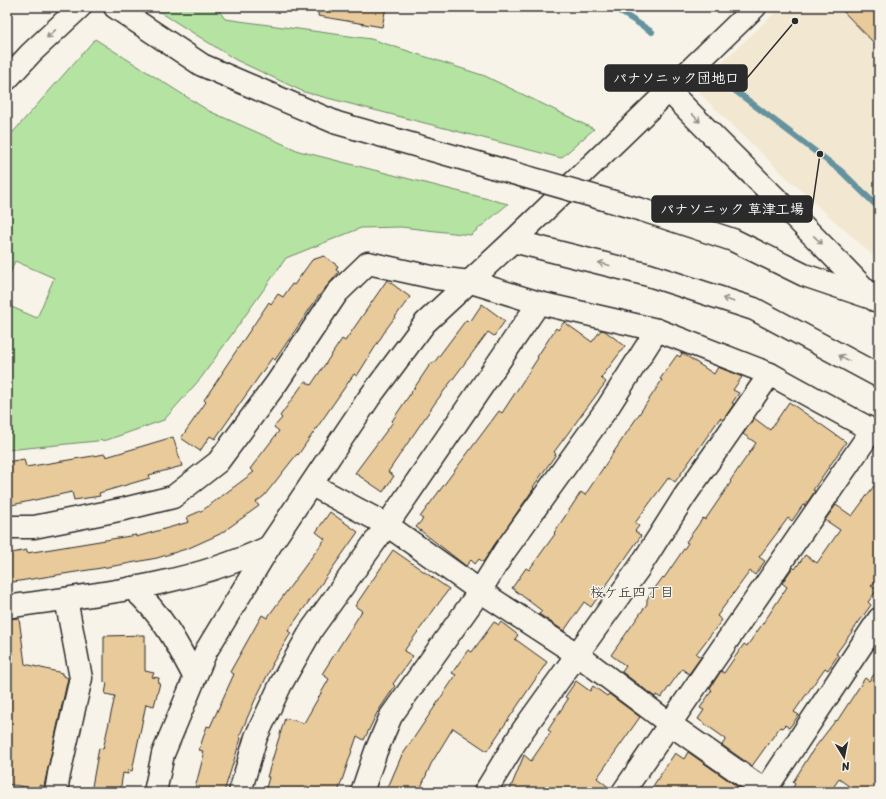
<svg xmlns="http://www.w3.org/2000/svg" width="886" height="799" viewBox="0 0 886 799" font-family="Sriracha,'Klee One',sans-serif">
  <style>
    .built { fill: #f2e7d1 }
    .green { fill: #b4e3a2; stroke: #708766 }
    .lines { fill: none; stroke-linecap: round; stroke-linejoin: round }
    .stream { stroke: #65929f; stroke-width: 6 }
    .building { fill: #e8ca9b; stroke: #2b2b2b }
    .street-casing { stroke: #2b2b2b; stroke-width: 25 }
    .secondary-casing { stroke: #2b2b2b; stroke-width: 25 }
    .highway-casing { stroke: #2b2b2b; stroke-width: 25 }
    .street { stroke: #f7f3e8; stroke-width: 22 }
    .secondary { stroke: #f7f3e8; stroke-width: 22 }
    .highway { stroke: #f7f3e8; stroke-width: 22 }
    .secondary-bridge-casing { stroke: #2b2b2b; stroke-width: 25; stroke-linecap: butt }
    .secondary-bridge { stroke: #f7f3e8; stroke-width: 22 }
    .oneway { stroke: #918f8a }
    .labels { text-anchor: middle; stroke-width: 3; stroke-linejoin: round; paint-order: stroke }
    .neighbourhood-label { font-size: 14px; fill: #2b2b2b; stroke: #f7f3e8 }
    .leader { fill: none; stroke: #2b2b2b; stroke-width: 1.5 }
    .callout-dot { fill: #2b2b2b; stroke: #f7f3e8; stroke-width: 1.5 }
    .callout { fill: #2b2b2b; stroke: #2b2b2b; stroke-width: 1.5 }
    .callout-label { font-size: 14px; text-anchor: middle; font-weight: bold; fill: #fff }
  </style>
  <rect width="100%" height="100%" fill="#f7f3e8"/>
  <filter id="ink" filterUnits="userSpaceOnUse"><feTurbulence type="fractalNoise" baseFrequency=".025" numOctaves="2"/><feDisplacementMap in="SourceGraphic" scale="8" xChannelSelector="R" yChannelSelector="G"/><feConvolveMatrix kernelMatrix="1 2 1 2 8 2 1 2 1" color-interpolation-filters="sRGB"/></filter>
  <g filter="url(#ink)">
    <!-- built -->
    <polygon class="built" points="781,7 879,7 879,261 788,179 699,93 701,82"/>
    <!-- green -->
    <g class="green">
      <polygon points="152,7 216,7 225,19 371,39 485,76 594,129 561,158 304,92 236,60"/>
      <polygon points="95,39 209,111 299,151 508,204 471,235 401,227 361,228 286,258 201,378 164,420 107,440 7,450 7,305 37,318 54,278 15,261 7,281 7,139"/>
    </g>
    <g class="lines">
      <!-- stream -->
      <g class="stream">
        <polyline points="613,7 652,32"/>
        <polyline points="729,86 841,171 879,208"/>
      </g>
    </g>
    <!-- building -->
    <g class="building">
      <polygon points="319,7 386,7 382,27 318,16"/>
      <polygon points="839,7 879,7 879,48"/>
      <polygon points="324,256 338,266 336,270 339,272 318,297 275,360 272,358 215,439 210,436 200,451 181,438 206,402 204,400 223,372 222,372 269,302 271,304 278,294 283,297 292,284 294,285 312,260"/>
      <polygon points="387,280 410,297 387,328 357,376 354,374 298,455 297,454 264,496 256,502 259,506 220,534 189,548 157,558 120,565 7,583 7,554 27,550 27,553 136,535 136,537 189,522 187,517 203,510 254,472 250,469 279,431 274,427 282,418 280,416 305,381 311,385 342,339 345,341"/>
      <polygon points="482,304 505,321 494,336 488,332 435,403 388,472 394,476 383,492 355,473 393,422 392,421 431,363 433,364 466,320 470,322"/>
      <polygon points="564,322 592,342 601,330 605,331 625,346 601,378 606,382 554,452 556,454 533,487 534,488 483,562 479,559 475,564 471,560 466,566 416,527 423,519 420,517 499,411 502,413 538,358 537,357 556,328 558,330"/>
      <polygon points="682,353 714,374 718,367 742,377 733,390 739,393 732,403 734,404 723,420 720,418 675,482 669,477 635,523 639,526 635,531 641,536 591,607 584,602 564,631 539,614 542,611 512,588 526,568 529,570 555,534 554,533 581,492 585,495 662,380 660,379 677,355 680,357"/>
      <polygon points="789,402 846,442 813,490 815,491 805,506 803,505 792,521 788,518 759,557 765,561 755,575 750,571 717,616 722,620 696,654 701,657 689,674 682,669 661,698 656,695 655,697 622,672 626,666 611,655 647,604 647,599 663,577 664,578 688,543 686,542 703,518 705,520 731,482 730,481 756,443 743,434 754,418 770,430"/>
      <polygon points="173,437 182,466 149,475 150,478 99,493 100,496 74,500 72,492 7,506 7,462 24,459 26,467 105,454 106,457"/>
      <polygon points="879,479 879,577 871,586 877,590 868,602 871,605 836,654 838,655 828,670 825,668 794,712 799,715 789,728 785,725 782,728 780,727 752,766 722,745 726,739 698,719 704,710 700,708 712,690 710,688 721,671 724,673 744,644 747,646 768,616 787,587 782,583 793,567 795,569 805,555 817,563 840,530 825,520 836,505 852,516"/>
      <polygon points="330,512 358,532 288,631 291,633 272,664 273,664 255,700 239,737 241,738 224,792 194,792 204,754 202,753 203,751 199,750 207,726 210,727 234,674 230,672 262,615 267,618 325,539 316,532"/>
      <polygon points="393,550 449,589 404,651 413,656 393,684 395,686 377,713 364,740 357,736 338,792 265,792 269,777 267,777 285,718 304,723 329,679 322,674 362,611 355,606"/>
      <polygon points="19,618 25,664 62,673 62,675 68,678 44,786 39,785 38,789 7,784 7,619"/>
      <polygon points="494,622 499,625 501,622 518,635 515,639 547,662 487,751 453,728 431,764 419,792 386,792 401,757 456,675 452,673 468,650 472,652"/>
      <polygon points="145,635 145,671 154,673 152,677 159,678 158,683 160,683 154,706 146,704 132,771 128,770 128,774 123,773 120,792 91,792 99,748 103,749 115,696 105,694 107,683 104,682 104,636"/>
      <polygon points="879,668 879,792 857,792 839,779 830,792 790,792 795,784 793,782 813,750 836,720 837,721 865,678 869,681"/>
      <polygon points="576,681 590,691 593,686 607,696 609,694 640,717 597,778 611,789 611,792 509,792 524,755 531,761 551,732 548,730 568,699 565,697"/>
      <polygon points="688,752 738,787 734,792 649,792 675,753 684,759"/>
    </g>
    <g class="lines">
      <!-- street casing -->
      <g class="street-casing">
        <g id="street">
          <polyline points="312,485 387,525 480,591 578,655 670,724 767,792"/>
          <polyline points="7,527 34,527 124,509 173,497 218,462 276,384 337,293 368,263 436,278 471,282 539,303 657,330 770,374 879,434"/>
          <path d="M132,588c29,25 45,55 62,88"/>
          <path d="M7,607c89,-13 180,-21 262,-60"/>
          <polyline points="56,792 59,774 81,678 66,599"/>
          <polyline points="240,792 256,737 281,684 312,629 387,525 539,303"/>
          <polyline points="362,792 376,751 391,716 480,591 504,552 608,407 657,330"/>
          <polyline points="485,792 523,730 639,568 684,497 770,374"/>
          <polyline points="623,792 872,430"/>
          <polyline points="764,792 879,619"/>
        </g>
      </g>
      <!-- secondary casing -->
      <g class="secondary-casing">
        <g id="secondary">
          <polyline points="115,7 202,65 337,123 492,167"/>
          <path d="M669,91c68,70 139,137 206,209"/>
          <polyline points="642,210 733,240 804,275 872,298"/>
          <polyline points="513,241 649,275 754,309 879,376"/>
          <polyline points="155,792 163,754 206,651 269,547 369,398 425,323 513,241 755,7"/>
        </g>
      </g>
      <!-- highway casing -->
      <g class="highway-casing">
        <polyline id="highway" points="7,79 31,53 80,7"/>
      </g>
      <!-- street -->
      <use href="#street" class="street"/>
      <!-- secondary -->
      <use href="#secondary" class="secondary"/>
      <!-- highway -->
      <use href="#highway" class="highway"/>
      <!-- secondary-bridge casing -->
      <g class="secondary-bridge-casing">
        <polyline id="secondary-bridge" points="492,167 642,210"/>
      </g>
      <!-- secondary-bridge -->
      <use href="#secondary-bridge" class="secondary-bridge"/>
    </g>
    <!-- one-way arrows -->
    <defs><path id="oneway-shaft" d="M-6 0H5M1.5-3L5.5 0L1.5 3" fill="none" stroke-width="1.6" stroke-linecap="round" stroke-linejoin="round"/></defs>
    <g class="oneway">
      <use href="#oneway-shaft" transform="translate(51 34) rotate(137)"/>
      <use href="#oneway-shaft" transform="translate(696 118) rotate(46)"/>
      <use href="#oneway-shaft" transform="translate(818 240) rotate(44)"/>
      <use href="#oneway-shaft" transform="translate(604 264) rotate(-166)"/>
      <use href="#oneway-shaft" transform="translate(728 300) rotate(-162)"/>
      <use href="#oneway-shaft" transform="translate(844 358) rotate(-151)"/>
    </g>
  </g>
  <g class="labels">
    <!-- neighbourhood labels -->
    <g class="neighbourhood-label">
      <text x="632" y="597">桜ケ丘四丁目</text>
    </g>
  </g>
  <!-- callouts -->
  <path class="leader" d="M795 21L747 78M820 154L812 209"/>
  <g class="callout-dot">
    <circle cx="795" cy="21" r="4"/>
    <circle cx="820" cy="154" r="4"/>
  </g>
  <g class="callout">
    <rect x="605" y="65" width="142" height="26" rx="4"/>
    <rect x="652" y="196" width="160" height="26" rx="4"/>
  </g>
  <g class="callout-label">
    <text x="676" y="83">パナソニック団地口</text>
    <text x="732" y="214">パナソニック 草津工場</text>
  </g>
  <!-- margin -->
  <rect width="886" height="799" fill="none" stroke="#f7f3e8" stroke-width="24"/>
  <rect x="12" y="12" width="862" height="775" fill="none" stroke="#2b2b2b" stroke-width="1.5" filter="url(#ink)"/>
  <!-- north arrow -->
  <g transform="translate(844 757) rotate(170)" stroke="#f7f3e8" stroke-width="3" paint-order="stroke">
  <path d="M0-3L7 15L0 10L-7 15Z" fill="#2b2b2b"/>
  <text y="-6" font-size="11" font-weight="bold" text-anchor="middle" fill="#2b2b2b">N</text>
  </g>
</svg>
